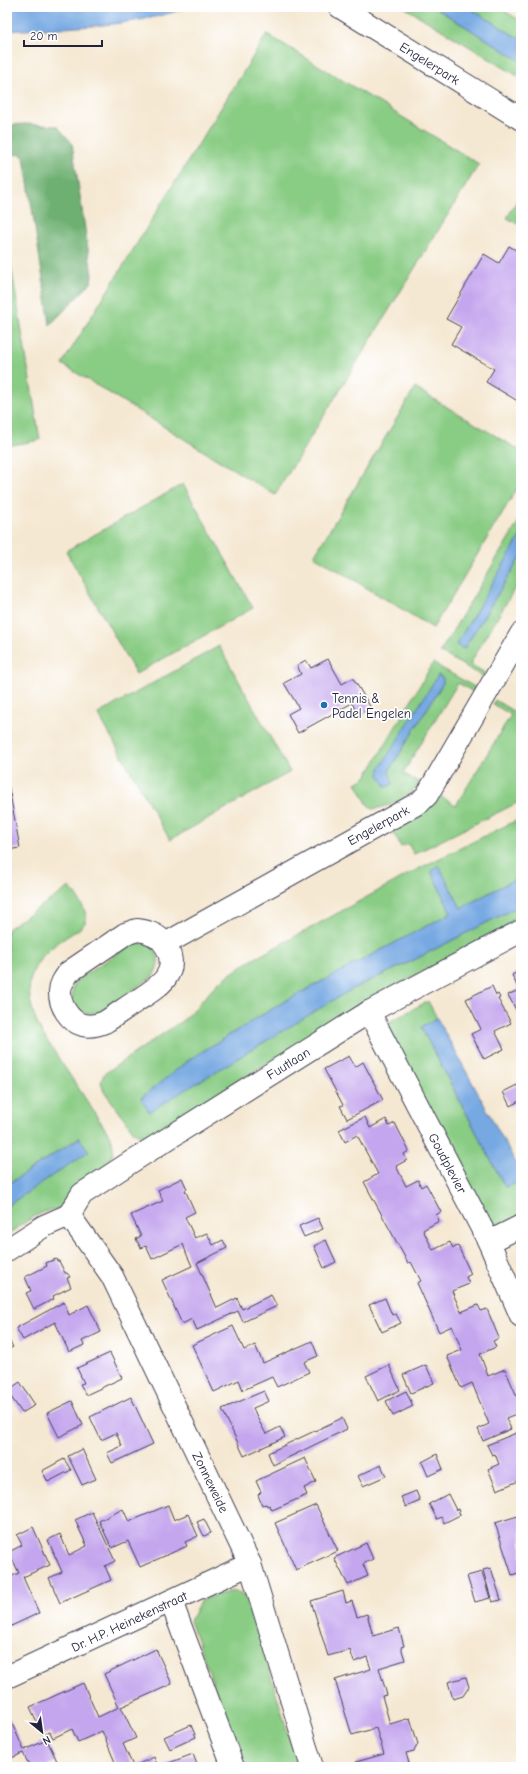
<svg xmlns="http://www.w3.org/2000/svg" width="528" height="1774" viewBox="0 0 528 1774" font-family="'Comic Neue',sans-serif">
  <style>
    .green { fill: #89cc84; stroke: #567760; fill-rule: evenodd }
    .forest { fill: #6eb072; stroke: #486956 }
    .water { fill: #76a8e2; stroke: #4c658e }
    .building { fill: #c4a6ee }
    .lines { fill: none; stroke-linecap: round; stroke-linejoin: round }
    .minor-casing { stroke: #424052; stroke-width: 24 }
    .minor { stroke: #fff; stroke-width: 22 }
    .poi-dot { fill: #1f6fb2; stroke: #fff; stroke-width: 1.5 }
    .labels { text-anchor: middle; stroke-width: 3.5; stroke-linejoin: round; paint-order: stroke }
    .street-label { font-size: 13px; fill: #22223b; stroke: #fff }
    .poi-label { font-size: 13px; fill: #22223b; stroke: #fff; text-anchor: start }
  </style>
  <rect width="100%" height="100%" fill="#fff"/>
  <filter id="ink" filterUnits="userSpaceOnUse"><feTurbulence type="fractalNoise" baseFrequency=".025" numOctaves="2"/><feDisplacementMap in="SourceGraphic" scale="8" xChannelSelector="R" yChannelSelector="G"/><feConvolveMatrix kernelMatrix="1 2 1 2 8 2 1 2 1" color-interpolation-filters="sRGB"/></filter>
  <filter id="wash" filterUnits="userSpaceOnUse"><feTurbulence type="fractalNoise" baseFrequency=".012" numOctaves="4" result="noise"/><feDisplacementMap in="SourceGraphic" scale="16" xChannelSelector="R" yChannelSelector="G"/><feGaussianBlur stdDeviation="0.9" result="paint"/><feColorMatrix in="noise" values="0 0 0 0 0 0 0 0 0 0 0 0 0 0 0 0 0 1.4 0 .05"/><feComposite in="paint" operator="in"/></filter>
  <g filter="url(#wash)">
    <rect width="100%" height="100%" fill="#f5e8d2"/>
    <!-- green -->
    <g class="green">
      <polygon points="404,7 434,7 521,61 521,78"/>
      <polygon points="468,7 498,7 521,21 521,40"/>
      <polygon points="267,34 479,164 275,495 62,364"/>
      <polygon points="521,193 521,226 507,218"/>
      <polygon points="7,242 40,440 7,446"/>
      <polygon points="415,388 521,451 521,482 433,628 314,556"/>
      <polygon points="183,484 253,608 136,674 66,551"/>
      <polygon points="521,518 521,535 456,645 464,649 521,556 521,584 518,583 470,664 487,674 485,678 440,652"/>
      <polygon points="219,646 290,772 170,840 98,714"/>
      <path d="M433,663l45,26 -3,4 -17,-10 -55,90 17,10c-11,14 -30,24 -47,26l-5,-4 -12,-22 10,-6zM441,676l2,7 -54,88z"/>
      <polygon points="495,700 521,716 521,801 414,854 408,844 401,847 392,830 427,810 440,796 456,805 511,715 493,704"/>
      <polygon points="521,818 521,876 461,908 439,866 431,871 451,913 285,1001 190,1059 141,1098 313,1011 352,989 412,961 521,905 521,920 365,1002 154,1134 143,1137 134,1132 104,1091 101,1082 104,1074 186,1018 218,983 243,965 418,869"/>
      <path d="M70,887c5,8 18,23 16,33 -3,9 -14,13 -21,18 -40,25 -44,54 -23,95l68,103c13,29 -17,33 -33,48 -8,6 -12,17 -18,25 -20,1 -36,15 -52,26v-29l81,-55 -9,-13 -72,47v-256z"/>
      <path d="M138,942c22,1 25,21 14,35l-52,35c-21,8 -36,-14 -23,-32l53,-35z"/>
      <polygon points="428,1001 437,1018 421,1027 505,1187 521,1181 521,1224 496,1236 390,1036 389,1022"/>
      <polygon points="233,1591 245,1596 250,1605 298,1767 244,1767 190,1621 201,1599"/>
    </g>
    <!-- forest -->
    <polygon class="forest" points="26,124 57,126 72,143 92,275 91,283 50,325 24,157 20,154 7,156 7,125"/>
    <!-- water -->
    <g class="water">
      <path d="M33,7h156c-57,21 -122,20 -182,24v-23z"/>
      <polygon points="434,7 468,7 521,40 521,61"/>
      <polygon points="521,535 521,556 464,649 456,645"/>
      <polygon points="438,675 443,678 443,683 389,771 393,784 386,787 379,775 380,768"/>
      <polygon points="439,866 461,908 521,876 521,905 412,961 352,989 149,1112 141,1098 190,1059 285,1001 451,913 431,871"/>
      <polygon points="437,1018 521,1172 521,1181 505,1187 421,1027"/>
      <polygon points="79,1138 89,1151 7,1206 7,1185"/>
    </g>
    <g id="blocks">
      <!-- building -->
      <g class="building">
        <polygon points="509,246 521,253 521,403 486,382 494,369 451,344 461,327 446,319 484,254 499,263"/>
        <polygon points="328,659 342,684 353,678 371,708 358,715 352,703 298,733 288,714 299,708 284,683 301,674 297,665 306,660 311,668"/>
        <polygon points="7,777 20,848 7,850"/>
        <polygon points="521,970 521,1019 508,995 519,990 512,975"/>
        <polygon points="492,986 496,995 498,994 500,998 498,999 511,1023 495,1031 504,1049 484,1059 471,1034 481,1029 466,999"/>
        <polygon points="349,1056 355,1067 363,1062 383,1100 347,1119 340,1106 343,1105 324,1069"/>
        <polygon points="517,1085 521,1093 521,1100 510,1106 503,1092"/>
        <polygon points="365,1117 370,1128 386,1119 389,1126 395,1123 409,1151 404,1154 407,1160 396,1166 406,1186 418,1180 421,1187 426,1184 441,1212 436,1215 439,1221 423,1230 433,1250 450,1242 453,1248 458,1246 471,1274 466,1277 469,1284 452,1291 461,1312 478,1305 481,1311 487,1309 499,1338 493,1341 496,1347 480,1354 488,1376 505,1369 521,1406 521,1412 506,1418 511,1429 483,1441 478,1429 489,1424 472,1383 461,1388 447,1356 462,1350 452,1326 439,1332 417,1283 421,1281 411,1262 408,1263 364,1182 378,1174 357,1135 345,1142 339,1130"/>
        <polygon points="182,1178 187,1189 185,1190 195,1212 185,1217 195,1238 207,1233 213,1245 223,1240 227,1248 197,1263 217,1308 237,1298 242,1309 271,1295 277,1306 243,1322 238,1311 197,1330 192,1319 182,1324 162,1280 192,1266 187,1255 183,1244 152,1259 146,1246 141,1248 136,1239 141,1236 131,1215 163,1201 158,1190"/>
        <polygon points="318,1218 323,1229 304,1237 299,1226"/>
        <polygon points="326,1240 336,1262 324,1268 314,1246"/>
        <polygon points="56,1259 57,1261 59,1261 65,1273 67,1273 70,1277 67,1278 71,1287 53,1296 54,1299 34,1309 26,1293 31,1291 25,1277 47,1266 46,1263"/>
        <polygon points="385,1298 392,1315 396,1314 401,1323 382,1332 369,1305"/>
        <polygon points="64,1302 69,1315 88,1305 101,1332 82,1341 84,1345 69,1352 55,1322 23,1340 16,1328"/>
        <polygon points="233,1326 244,1350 255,1345 263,1363 312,1341 318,1356 304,1362 309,1372 277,1387 272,1377 243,1390 239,1380 214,1392 192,1345"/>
        <polygon points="7,1337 13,1347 7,1350"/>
        <polygon points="110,1353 122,1378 86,1395 80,1384 84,1383 77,1368"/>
        <polygon points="389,1365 400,1390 378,1401 366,1376"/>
        <polygon points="426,1365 434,1383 411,1393 403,1375"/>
        <polygon points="20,1382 35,1405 22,1413 7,1391"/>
        <polygon points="264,1391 269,1401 253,1408 259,1421 266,1434 280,1427 285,1437 244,1456 222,1409"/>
        <polygon points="406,1391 413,1406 393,1416 386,1401"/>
        <polygon points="131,1397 153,1444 112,1463 107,1453 122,1446 116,1433 101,1440 90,1417"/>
        <polygon points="72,1401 83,1425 59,1437 47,1413"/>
        <polygon points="342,1418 347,1429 273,1465 268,1453"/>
        <polygon points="521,1431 521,1480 497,1490 488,1469 499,1464 495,1454 492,1455 487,1445"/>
        <polygon points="82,1449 96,1479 82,1485 68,1456"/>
        <polygon points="437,1454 443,1469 428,1476 422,1462"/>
        <polygon points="305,1458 316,1482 304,1488 307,1495 272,1510 269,1505 267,1506 266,1504 262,1505 258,1495 261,1492 256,1481"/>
        <polygon points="64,1459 71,1470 48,1482 42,1471"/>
        <polygon points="381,1465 386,1476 363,1486 358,1476"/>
        <polygon points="416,1491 420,1501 406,1507 401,1497"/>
        <polygon points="448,1494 456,1510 458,1509 460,1515 444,1523 442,1517 437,1519 429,1504"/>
        <polygon points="168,1505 174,1520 188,1514 198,1536 185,1542 187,1546 140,1567 128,1541 112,1548 99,1521 123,1509 129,1522"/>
        <polygon points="316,1505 338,1551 296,1570 275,1523"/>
        <polygon points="92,1512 115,1561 105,1566 111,1580 60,1603 49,1578 62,1572 48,1540 60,1534 69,1555 87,1546 75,1520"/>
        <polygon points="521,1515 521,1572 512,1575 495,1523"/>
        <polygon points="204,1519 211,1533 204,1536 197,1522"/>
        <polygon points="33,1527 50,1565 23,1577 39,1613 7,1628 7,1578 19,1573 9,1552 22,1545 17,1535"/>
        <polygon points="366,1543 373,1559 363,1564 368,1576 348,1585 334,1558"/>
        <polygon points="491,1568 501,1600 492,1602 483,1570"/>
        <polygon points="482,1572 490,1598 475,1602 467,1576"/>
        <polygon points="343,1591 346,1603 352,1601 357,1617 367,1614 373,1636 399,1628 404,1646 401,1647 405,1660 379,1668 387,1695 382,1696 390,1724 410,1718 418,1744 414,1751 406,1753 410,1767 357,1767 356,1762 384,1754 376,1728 352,1735 335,1680 371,1669 367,1657 354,1662 350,1650 328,1656 311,1601"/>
        <polygon points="156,1649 172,1684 121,1707 136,1738 123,1744 133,1766 117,1767 102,1731 78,1742 72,1729 53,1738 50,1732 43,1735 30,1707 83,1683 98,1717 119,1707 104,1674"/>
        <polygon points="466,1677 469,1687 463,1696 453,1699 448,1682"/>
        <polygon points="9,1717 24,1750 47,1740 57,1761 44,1767 30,1767 23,1753 7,1760 7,1718"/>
        <polygon points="191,1725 196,1737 170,1749 164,1737"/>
        <polygon points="193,1754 198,1767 132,1767 154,1757 158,1767"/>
      </g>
    </g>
  </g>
  <g filter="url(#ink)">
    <use href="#blocks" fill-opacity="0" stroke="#424052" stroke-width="1"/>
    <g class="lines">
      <!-- minor casing -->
      <g class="minor-casing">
        <g id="minor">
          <polyline points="340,7 521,119"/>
          <path d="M137,930c12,1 24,6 30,18 13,26 -9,39 -29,52 -11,7 -22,15 -33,22 -7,3 -14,5 -22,3 -13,-3 -24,-20 -23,-34 0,-7 5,-13 9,-19l56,-38z"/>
          <polyline points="165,944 420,802 427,795 521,634"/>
          <polyline points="369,1012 489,1242 521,1316"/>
          <polyline points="69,1215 112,1276 250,1564 312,1767"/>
          <polyline points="69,1215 82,1194 134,1160 369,1012 521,931"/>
          <polyline points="489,1242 521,1226"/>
          <polyline points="7,1250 44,1226 69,1215"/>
          <polyline points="171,1601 233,1767"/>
          <polyline points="7,1677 250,1564"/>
        </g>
      </g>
      <!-- minor -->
      <use href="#minor" class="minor"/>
    </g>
  </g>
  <!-- markers -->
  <circle class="poi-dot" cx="324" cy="705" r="4"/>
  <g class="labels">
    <!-- street labels -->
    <g class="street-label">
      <text transform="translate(430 63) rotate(32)" y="5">Engelerpark</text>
      <text transform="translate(378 825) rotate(-29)" y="5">Engelerpark</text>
      <text transform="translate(288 1063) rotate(-32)" y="5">Fuutlaan</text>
      <text transform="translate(448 1163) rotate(62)" y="5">Goudplevier</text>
      <text transform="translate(211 1482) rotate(64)" y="5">Zonneweide</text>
      <text transform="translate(129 1621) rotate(-25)" y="5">Dr. H.P. Heinekenstraat</text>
    </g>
    <!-- poi labels -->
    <g class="poi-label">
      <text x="332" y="703">Tennis &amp;<tspan x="332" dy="15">Padel Engelen</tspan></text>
    </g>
  </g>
  <!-- margin -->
  <rect width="528" height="1774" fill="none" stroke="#fff" stroke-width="24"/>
  <!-- north arrow -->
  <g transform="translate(42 1732) rotate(151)" stroke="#ffffff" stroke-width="3" paint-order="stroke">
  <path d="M0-3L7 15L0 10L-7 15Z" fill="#22223b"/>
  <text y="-6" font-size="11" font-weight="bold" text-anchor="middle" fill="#22223b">N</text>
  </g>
  <!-- scale -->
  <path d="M24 40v6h78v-6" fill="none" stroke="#22223b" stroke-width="2"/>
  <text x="30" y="40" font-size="12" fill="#22223b" stroke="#ffffff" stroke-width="3" paint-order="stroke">20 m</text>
</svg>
